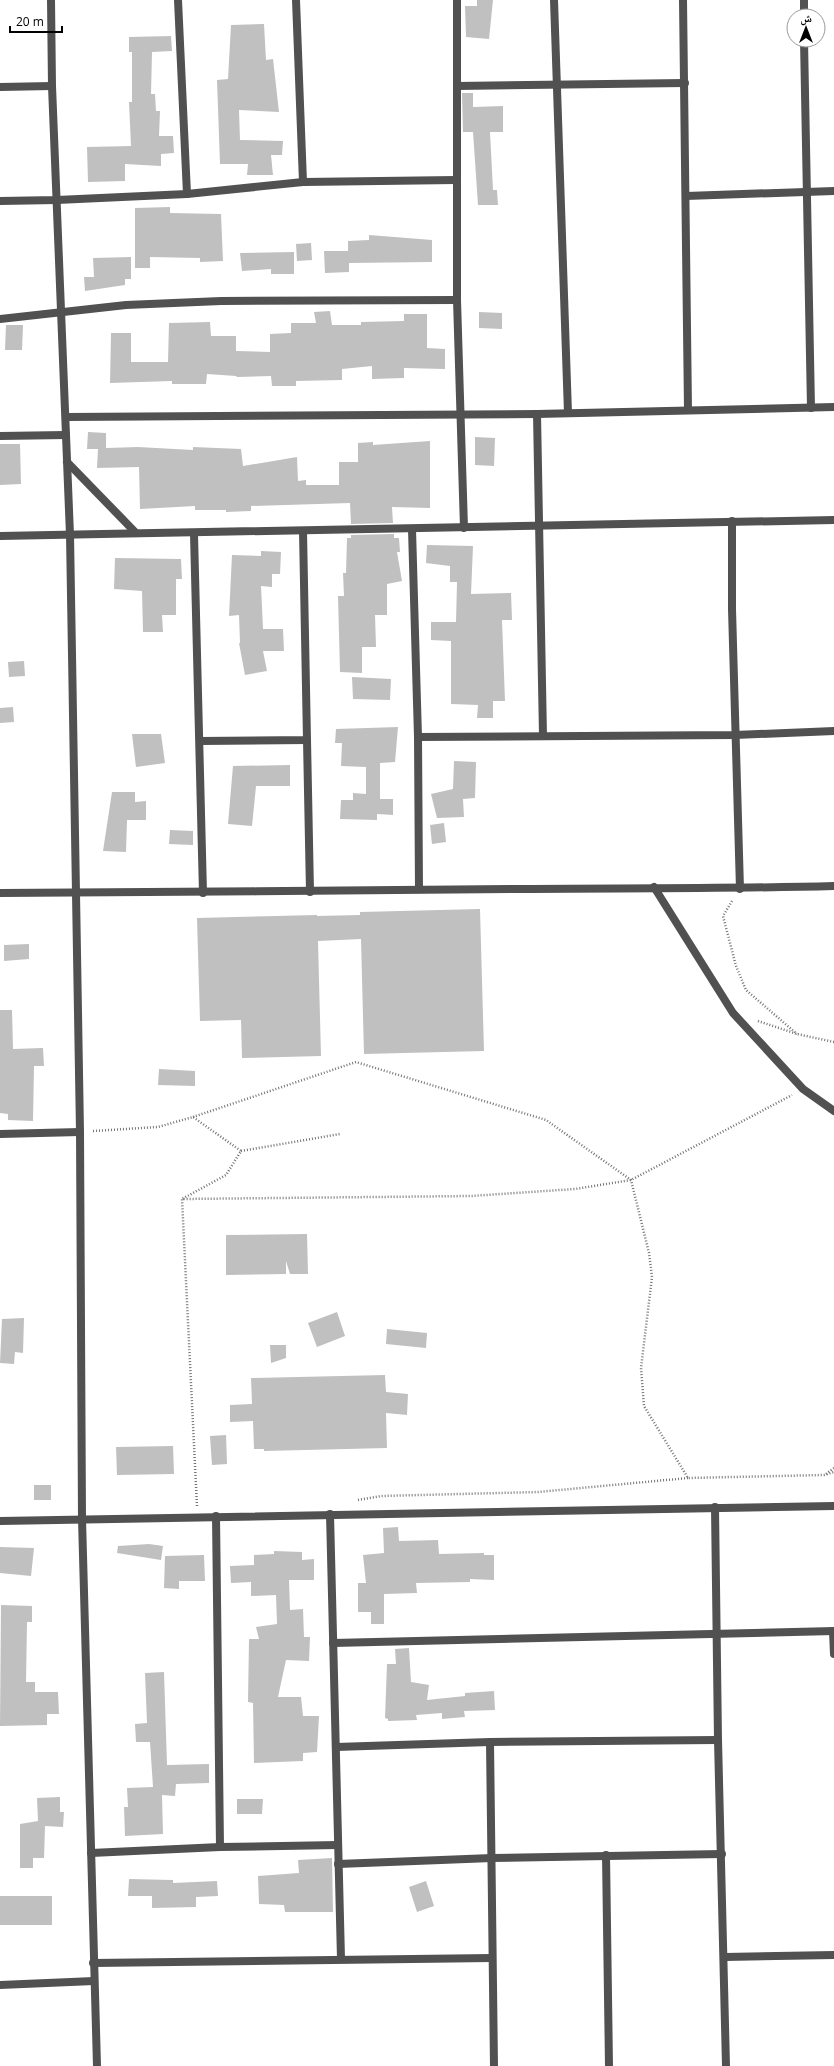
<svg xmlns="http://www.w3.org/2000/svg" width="834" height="2066" viewBox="0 0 834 2066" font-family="'Open Sans','Noto Naskh Arabic',sans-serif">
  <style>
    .building { fill: #c0c0c0 }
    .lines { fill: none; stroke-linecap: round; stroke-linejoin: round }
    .path { stroke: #737373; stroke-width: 2.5; stroke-dasharray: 1 2; stroke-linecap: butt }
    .minor { stroke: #515151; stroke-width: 8 }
  </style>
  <rect width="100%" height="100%" fill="#fff"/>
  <!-- building -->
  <g class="building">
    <polygon points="477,0 493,0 489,39 466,37 465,6 477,6"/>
    <polygon points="264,24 266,60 273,59 279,112 239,110 240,140 283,141 282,155 271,155 273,175 247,175 248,164 220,164 217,80 228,79 231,25"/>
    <polygon points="171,36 172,51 152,52 151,94 155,94 156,111 160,111 159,136 173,136 174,153 161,154 161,166 125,164 125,181 88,182 87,147 131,146 129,102 132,102 132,52 129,52 129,37"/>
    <polygon points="462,93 473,93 473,107 503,106 503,132 490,132 493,190 497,190 498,205 478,205 473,132 463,132"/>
    <polygon points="170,207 170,213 221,214 223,261 200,262 200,258 150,257 150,268 135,268 135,208"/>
    <polygon points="369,235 432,240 432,262 349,263 349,272 325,273 324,251 348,251 348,241 369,240"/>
    <polygon points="311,243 312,260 297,261 296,244"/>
    <polygon points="294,252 294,274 271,274 271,269 242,271 240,253"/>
    <polygon points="131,257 131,279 125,279 125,285 85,291 84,277 94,277 93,258"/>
    <polygon points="330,311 332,325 361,325 361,322 404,321 404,314 427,314 427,348 445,349 445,369 404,368 404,378 372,379 372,366 342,369 342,380 296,381 296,386 272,386 271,376 237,377 236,376 207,374 206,384 172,384 172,381 110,383 111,333 131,333 131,362 168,362 169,323 210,322 211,336 236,336 236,351 270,352 270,334 291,333 291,323 316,323 314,312"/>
    <polygon points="479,312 502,313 502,329 479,328"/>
    <polygon points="6,325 23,325 22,350 5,350"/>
    <polygon points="88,432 106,433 106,448 138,447 193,450 193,447 241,449 243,466 297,457 298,481 306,480 306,485 339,485 339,462 358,462 358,443 373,442 373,445 430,441 430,508 392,507 393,523 351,524 350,503 251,506 251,511 226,512 226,510 195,510 195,506 140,509 139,467 97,468 98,449 87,449"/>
    <polygon points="475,437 495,438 494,466 475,465"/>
    <polygon points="0,444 20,444 21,484 0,485"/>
    <polygon points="394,534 394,538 399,538 400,552 397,552 402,581 387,584 387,615 375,615 376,647 362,647 362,673 340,672 338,596 344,596 343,573 346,573 347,538 351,538 351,535"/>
    <polygon points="427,545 473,546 471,594 511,593 512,620 502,620 505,701 493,701 493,718 477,718 478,705 451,704 451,641 431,640 431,622 456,622 457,582 450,582 450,566 426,563"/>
    <polygon points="261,551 281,552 280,574 272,574 272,587 261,586 263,629 283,629 284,651 263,651 267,671 245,675 239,643 240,643 239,615 229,616 232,555 261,556"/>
    <polygon points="115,558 181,559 182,579 176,579 176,615 162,615 163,632 143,632 142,591 114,589"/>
    <polygon points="24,661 25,676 9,677 8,662"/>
    <polygon points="352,677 391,679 390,700 353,699"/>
    <polygon points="13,707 14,722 0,723 0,708"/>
    <polygon points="398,727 395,762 380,763 380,799 393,799 393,815 377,814 377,820 340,819 341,800 353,800 353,793 366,794 366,767 341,766 342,743 335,743 336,729"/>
    <polygon points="132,734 161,734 165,763 136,767"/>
    <polygon points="454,761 476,762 475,798 463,799 464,817 437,818 431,794 453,789"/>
    <polygon points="290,765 290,786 256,786 252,826 228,824 233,766"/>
    <polygon points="112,792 135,792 135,802 146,801 146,820 127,820 126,852 103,851"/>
    <polygon points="444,823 446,842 432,844 430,825"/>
    <polygon points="170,830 193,831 193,845 169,844"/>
    <polygon points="480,909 484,1051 364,1054 361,939 318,941 321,1056 242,1058 241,1020 200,1021 197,918 317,915 317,916 360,915 360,912"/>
    <polygon points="29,944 29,959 4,961 4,945"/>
    <polygon points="0,1010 12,1010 13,1049 43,1048 44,1066 34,1066 33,1121 8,1120 8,1114 0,1113"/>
    <polygon points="159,1069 195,1071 195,1086 158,1085"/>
    <polygon points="307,1234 308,1274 290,1274 286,1261 286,1274 226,1275 226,1235"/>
    <polygon points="337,1312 345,1336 317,1347 308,1323"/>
    <polygon points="24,1318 23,1353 15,1352 14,1364 0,1363 2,1319"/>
    <polygon points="387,1329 427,1333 426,1348 386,1344"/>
    <polygon points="270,1345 286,1345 286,1358 271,1363"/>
    <polygon points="385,1375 386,1392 408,1394 407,1415 386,1413 387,1448 264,1451 264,1449 254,1449 253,1421 230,1422 230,1405 252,1404 251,1378"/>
    <polygon points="226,1435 227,1464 212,1465 210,1436"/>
    <polygon points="173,1446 174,1474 117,1475 116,1447"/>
    <rect x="34" y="1485" width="17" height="15"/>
    <polygon points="398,1527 399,1541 438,1540 439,1554 484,1553 484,1555 494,1555 494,1580 470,1579 470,1582 416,1583 417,1593 384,1594 384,1624 371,1624 371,1612 358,1612 358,1583 366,1583 363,1555 384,1553 383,1528"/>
    <polygon points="149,1544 163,1546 161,1560 117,1553 118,1546"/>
    <polygon points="0,1547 34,1548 31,1576 0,1573"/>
    <polygon points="274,1551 302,1552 302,1560 314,1559 314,1580 289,1580 290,1610 303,1609 304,1637 310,1637 309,1661 286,1660 278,1697 301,1697 303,1716 319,1716 317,1752 303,1753 303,1761 254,1763 253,1703 248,1702 249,1639 259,1639 256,1627 277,1624 276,1595 251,1596 251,1582 231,1583 230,1566 254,1565 254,1555 274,1554"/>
    <polygon points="204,1555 205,1581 179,1581 179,1589 164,1588 165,1556"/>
    <polygon points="1,1605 32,1606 32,1622 27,1622 26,1682 35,1682 35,1692 58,1692 59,1714 47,1714 47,1725 0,1726"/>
    <polygon points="409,1648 411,1682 429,1685 427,1700 465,1696 465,1693 494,1691 495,1710 464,1711 465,1717 442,1719 442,1713 416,1715 417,1720 388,1721 388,1719 385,1718 387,1664 396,1664 395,1649"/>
    <polygon points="164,1672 167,1765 209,1764 209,1783 176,1784 175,1796 162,1795 163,1834 125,1836 124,1807 128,1807 127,1788 153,1787 150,1742 136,1742 135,1724 147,1723 145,1673"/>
    <polygon points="60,1797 60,1812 64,1812 63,1827 45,1826 44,1858 33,1858 33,1868 20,1868 20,1824 38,1821 37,1798"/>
    <polygon points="237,1799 263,1799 262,1814 237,1814"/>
    <polygon points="332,1858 333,1912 285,1912 284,1905 259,1904 258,1876 299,1873 298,1860"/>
    <polygon points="129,1879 173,1880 173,1883 217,1881 218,1896 196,1897 196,1907 152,1908 152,1896 128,1896"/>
    <polygon points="426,1881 434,1906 417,1912 409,1887"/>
    <rect x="0" y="1896" width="52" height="29"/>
  </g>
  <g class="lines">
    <!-- path -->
    <g class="path">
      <polyline points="732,901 723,916 736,966 746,990 797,1034"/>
      <polyline points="758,1021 797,1034 834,1042"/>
      <polyline points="193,1117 356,1062 546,1120 631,1180 649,1253 652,1277 641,1368 644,1406 688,1478 824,1475 834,1472"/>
      <polyline points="93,1131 158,1127 193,1117 241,1151 226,1175 182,1199"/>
      <polyline points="241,1151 340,1134"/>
      <polyline points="826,1474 834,1468"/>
      <polyline points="358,1500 381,1496 538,1492 688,1478"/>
      <polyline points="197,1506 182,1199 471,1196 575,1189 631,1180 792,1095"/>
    </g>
    <!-- minor -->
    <g class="minor">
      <polyline points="51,0 52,86 70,535 80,1132 82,1519 97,2066"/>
      <polyline points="178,0 187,194"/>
      <polyline points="296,0 303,182"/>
      <polyline points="457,0 457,300 464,528"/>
      <polyline points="554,0 568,413"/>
      <polyline points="683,0 688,410"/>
      <polyline points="804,0 804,16"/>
      <polyline points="804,40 811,408"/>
      <polyline points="457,86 685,83"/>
      <polyline points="0,87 52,86"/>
      <polyline points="686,196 834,191"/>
      <polyline points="0,201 57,200 187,194 303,182 456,180"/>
      <polyline points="0,319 126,305 221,301 457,300"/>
      <polyline points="537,414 543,736"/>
      <polyline points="66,417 537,414 834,407"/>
      <polyline points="0,436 66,435"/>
      <polyline points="67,462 136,533"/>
      <polyline points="732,521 732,609 740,889"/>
      <polyline points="412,529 418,737 419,889"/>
      <polyline points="194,534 203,893"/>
      <polyline points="0,536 834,520"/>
      <polyline points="418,737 735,735 834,731"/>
      <polyline points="307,740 310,892"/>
      <polyline points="200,741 307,740 303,531"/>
      <polyline points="654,887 733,1013 803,1089 834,1111"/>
      <path d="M0,893c170,0 341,-3 511,-4 108,-1 215,0 323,-3"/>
      <polyline points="0,1134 80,1132"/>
      <polyline points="715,1507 718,1740 726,2066"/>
      <polyline points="330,1514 341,1959"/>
      <polyline points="216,1516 220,1847"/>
      <polyline points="0,1521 834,1506"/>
      <polyline points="833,1631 834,1654"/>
      <polyline points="333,1643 834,1631"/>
      <polyline points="490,1742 494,2066"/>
      <polyline points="336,1747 490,1742 718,1740"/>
      <polyline points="91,1853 220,1847 338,1845"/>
      <polyline points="606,1855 609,2066"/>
      <polyline points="338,1864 492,1858 722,1854"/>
      <polyline points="725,1957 834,1955"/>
      <polyline points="93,1963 492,1958"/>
      <polyline points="0,1985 94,1981"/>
    </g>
  </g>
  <!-- north arrow -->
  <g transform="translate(806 28)"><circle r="19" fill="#ffffff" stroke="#999999"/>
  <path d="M0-3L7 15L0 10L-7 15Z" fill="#000000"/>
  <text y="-6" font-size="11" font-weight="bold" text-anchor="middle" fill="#000000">ش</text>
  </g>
  <!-- scale -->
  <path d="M10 26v6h52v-6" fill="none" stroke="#000000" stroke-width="2"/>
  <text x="16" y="26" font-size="12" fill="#000000" stroke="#ffffff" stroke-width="3" paint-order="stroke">20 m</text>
</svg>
